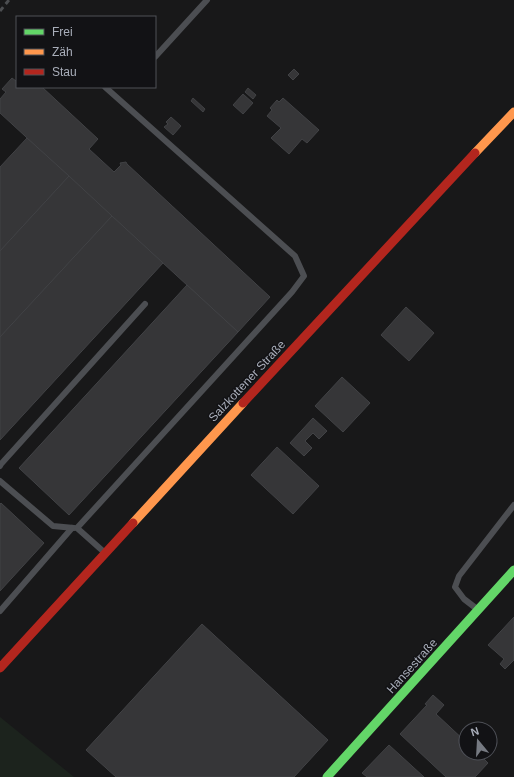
<svg xmlns="http://www.w3.org/2000/svg" width="514" height="777" viewBox="0 0 514 777" font-family="Helvetica,sans-serif">
  <style>
    .green { fill: #1c231d }
    .building { fill: #363638; stroke: #414245 }
    .lines { fill: none; stroke-linecap: round; stroke-linejoin: round }
    .lane { stroke: #4c4e52; stroke-width: 6 }
    .fast { stroke: #63d668; stroke-width: 9 }
    .slow { stroke: #ff974d; stroke-width: 9 }
    .jam { stroke: #b3261e; stroke-width: 9 }
    .rail { stroke: #4c4e51; stroke-width: 3; stroke-dasharray: 5 4; stroke-linecap: butt }
    .labels { text-anchor: middle; stroke-width: 3; stroke-linejoin: round; paint-order: stroke }
    .street-label { font-size: 12px; fill: #a9aeba; stroke: #121215 }
  </style>
  <rect width="100%" height="100%" fill="#181819"/>
  <!-- green -->
  <polygon class="green" points="0,717 74,777 0,777"/>
  <!-- building -->
  <g class="building">
    <polygon points="294,69 299,74 293,80 288,75"/>
    <polygon points="12,78 16,81 17,81 17,87 42,87 98,139 89,149 114,172 121,165 120,163 126,162 127,164 270,297 238,332 0,113 0,99 6,92 2,89"/>
    <polygon points="248,88 256,95 253,99 245,92"/>
    <polygon points="243,94 253,103 243,114 233,105"/>
    <polygon points="193,98 205,109 203,112 191,101"/>
    <polygon points="283,98 319,130 307,143 302,139 289,154 271,138 281,128 267,116 272,110 270,108 277,100 279,102"/>
    <polygon points="171,117 181,126 173,135 164,127 168,124 166,122"/>
    <polygon points="27,138 69,176 0,251 0,167"/>
    <polygon points="69,176 112,216 0,337 0,251"/>
    <polygon points="112,216 163,263 0,440 0,337"/>
    <polygon points="187,285 238,332 69,515 19,468"/>
    <polygon points="406,307 434,333 409,361 381,335"/>
    <polygon points="342,377 370,403 343,432 315,406"/>
    <polygon points="313,418 327,431 319,439 313,433 305,441 312,448 304,456 290,443"/>
    <polygon points="277,447 319,486 293,514 251,475"/>
    <polygon points="1,503 44,543 0,591 0,504"/>
    <polygon points="514,617 514,660 505,669 500,664 504,659 488,645"/>
    <polygon points="202,624 328,740 294,777 116,777 86,750"/>
    <polygon points="433,695 444,705 436,714 466,742 466,753 478,753 488,763 475,777 446,777 400,734 427,705 425,704"/>
    <polygon points="389,745 424,777 367,777 362,773"/>
  </g>
  <g class="lines">
    <!-- lane -->
    <g class="lane">
      <polyline points="155,57 207,0"/>
      <polyline points="0,466 1,464 145,304"/>
      <polyline points="0,481 53,526 74,528"/>
      <polyline points="104,552 77,528 292,292 304,276 295,256 105,87"/>
      <polyline points="477,609 464,599 455,587 459,576 514,505"/>
      <polyline points="0,611 72,528"/>
    </g>
    <!-- fast -->
    <polyline class="fast" points="327,777 514,570"/>
    <!-- slow -->
    <g class="slow">
      <polyline points="475,153 514,112"/>
      <polyline points="133,523 243,403"/>
    </g>
    <!-- jam -->
    <g class="jam">
      <polyline points="243,403 475,153"/>
      <polyline points="0,668 133,523"/>
    </g>
    <!-- rail -->
    <polyline class="rail" points="0,11 9,0"/>
  </g>
  <g class="labels">
    <!-- street labels -->
    <g class="street-label">
      <text transform="translate(247 381) rotate(-47)" y="4">Salzkottener Straße</text>
      <text transform="translate(412 666) rotate(-48)" y="4">Hansestraße</text>
    </g>
  </g>
  <!-- legend -->
  <rect x="16" y="16" width="140" height="72" fill="#121215" stroke="#4e5057"/>
  <rect x="24" y="29" width="20" height="6" fill="#63d668" stroke="#4e5057"/>
  <text x="52" y="36" font-size="12" fill="#a9aeba">Frei</text>
  <rect x="24" y="49" width="20" height="6" fill="#ff974d" stroke="#4e5057"/>
  <text x="52" y="56" font-size="12" fill="#a9aeba">Zäh</text>
  <rect x="24" y="69" width="20" height="6" fill="#b3261e" stroke="#4e5057"/>
  <text x="52" y="76" font-size="12" fill="#a9aeba">Stau</text>
  <!-- north arrow -->
  <g transform="translate(478 741) rotate(342)"><circle r="19" fill="#121215" stroke="#4e5057"/>
  <path d="M0-3L7 15L0 10L-7 15Z" fill="#767a82"/>
  <text y="-6" font-size="11" font-weight="bold" text-anchor="middle" fill="#a9aeba">N</text>
  </g>
</svg>
